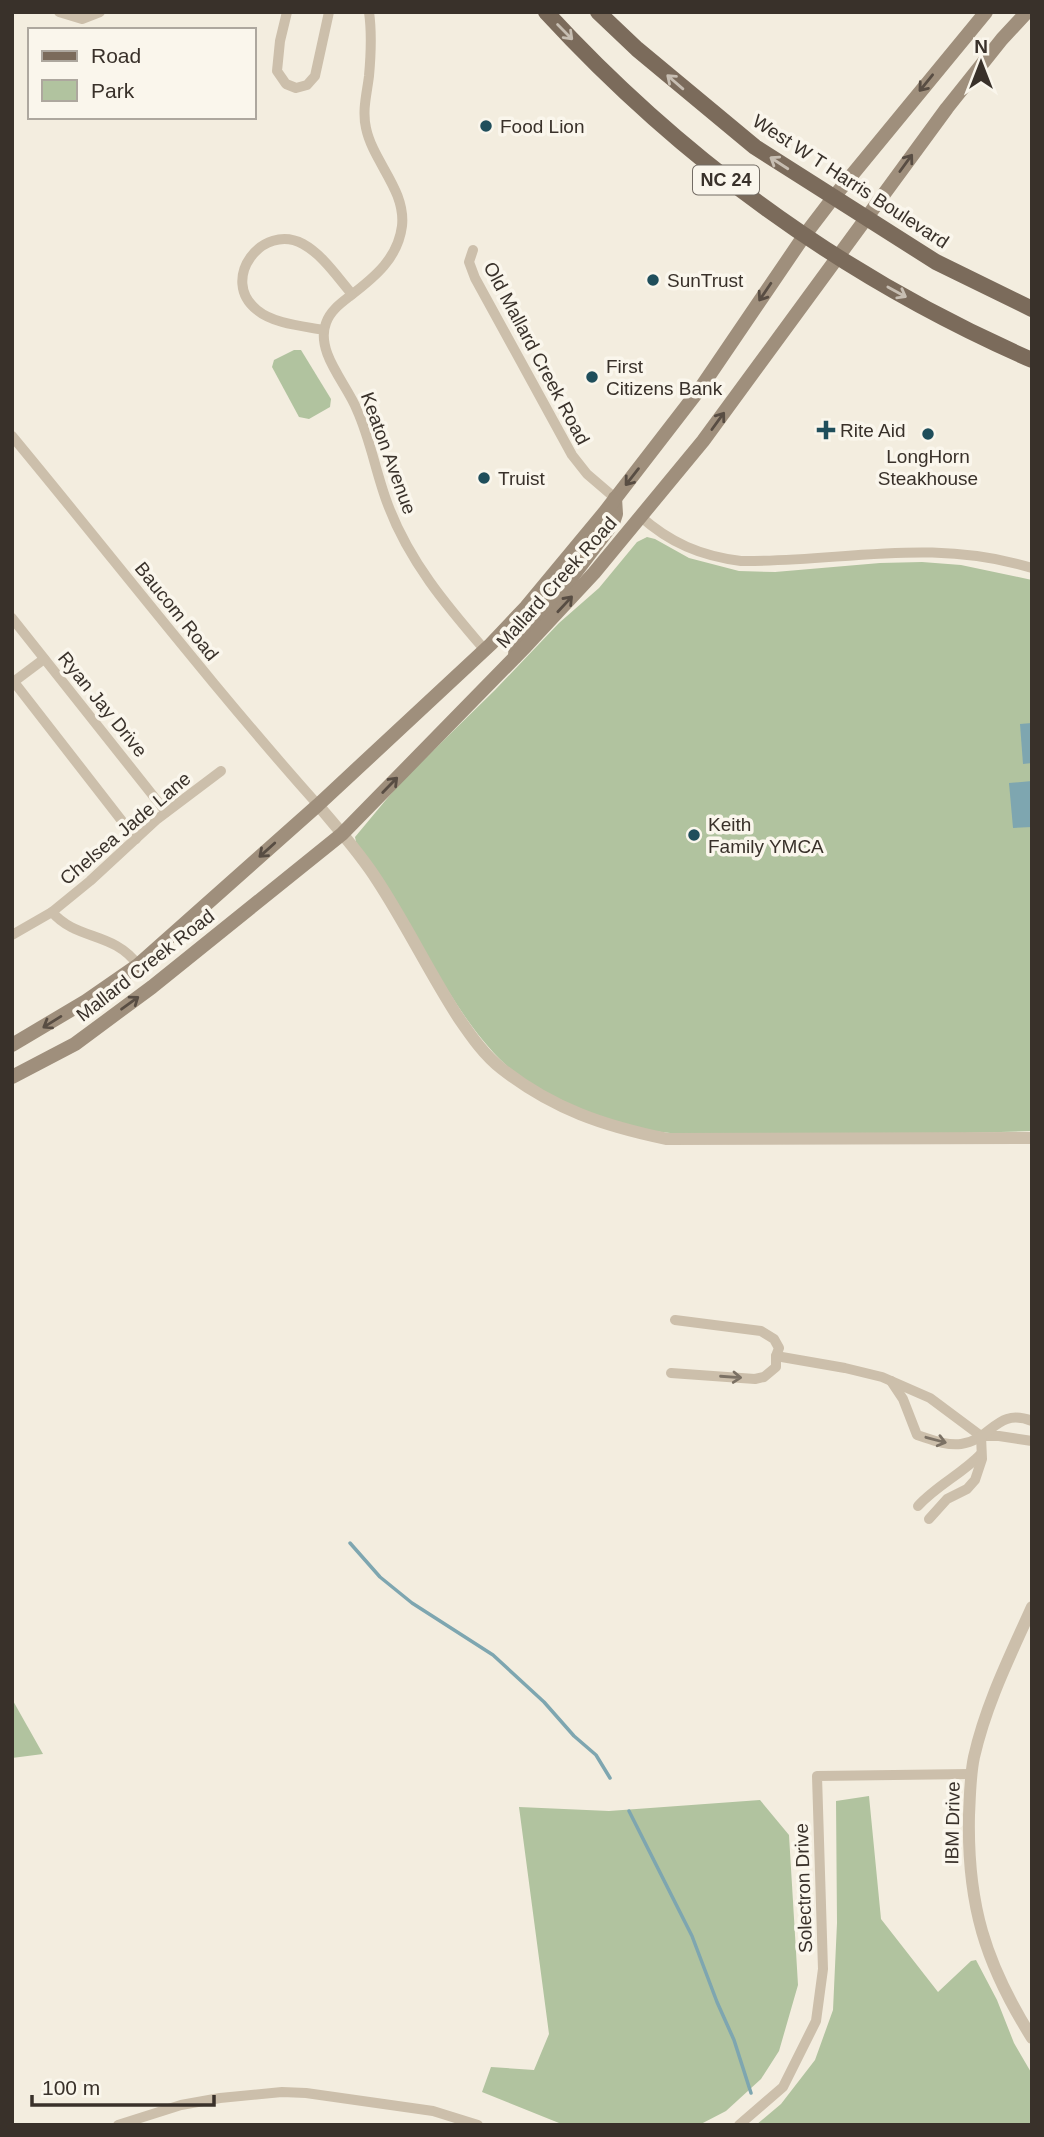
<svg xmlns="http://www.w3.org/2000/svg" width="1044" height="2137" viewBox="0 0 1044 2137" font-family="Arial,sans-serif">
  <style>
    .green { fill: #b1c39f }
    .water { fill: #7ea6b0 }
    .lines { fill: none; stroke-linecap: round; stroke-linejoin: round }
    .stream { stroke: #7ea6b0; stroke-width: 3.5 }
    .minor { stroke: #ccbfab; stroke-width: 10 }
    .tertiary { stroke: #ccbfab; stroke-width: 12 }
    .secondary { stroke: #9f8f7c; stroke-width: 14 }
    .primary { stroke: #7b6b5b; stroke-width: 16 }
    .oneway { stroke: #c7beb2 }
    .oneway2 { stroke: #584d43 }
    .oneway3 { stroke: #7b7164 }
    .poi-dot { fill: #1f4e5b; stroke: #faf6ec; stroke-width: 2.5 }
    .labels { text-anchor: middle; stroke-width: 7; stroke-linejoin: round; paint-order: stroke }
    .shield { fill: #faf6ec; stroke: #736c64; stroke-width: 2 }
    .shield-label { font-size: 18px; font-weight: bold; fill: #39312a }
    .poi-label { font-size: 19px; fill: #39312a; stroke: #faf6ec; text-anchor: start }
    .street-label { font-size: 19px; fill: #39312a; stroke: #faf6ec }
  </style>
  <rect width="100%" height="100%" fill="#f3eddf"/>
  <!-- green -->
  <g class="green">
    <polygon points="294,350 301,350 331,399 330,407 309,419 299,417 272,367 274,360"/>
    <path d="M647,537l8,2 34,19 50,13 36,1 105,-9 42,-1 39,3 71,15v551l-137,4 -225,-2c-58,-7 -121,-29 -165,-69 -31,-29 -51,-64 -73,-99 -25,-41 -51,-82 -76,-123l-1,-5 45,-54 95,-93 64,-67 40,-35 38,-46z"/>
    <polygon points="12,1699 43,1754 12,1758"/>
    <polygon points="869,1796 881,1919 938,1992 971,1961 976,1960 997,2000 1014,2043 1032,2074 1032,2125 756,2125 781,2104 815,2060 833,2010 837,1923 836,1801"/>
    <polygon points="760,1800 789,1835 798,1985 779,2051 761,2079 726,2111 699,2125 564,2125 482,2092 491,2067 534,2070 549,2034 519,1807 609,1811"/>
  </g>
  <!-- water -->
  <g class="water">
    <polygon points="1032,723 1032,763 1023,764 1020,724"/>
    <polygon points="1032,781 1032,827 1013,828 1009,783"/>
  </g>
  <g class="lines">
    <!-- stream -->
    <g class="stream">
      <polyline points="350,1543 380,1577 412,1603 493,1655 544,1702 574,1736 596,1755 610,1778"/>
      <polyline points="629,1811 692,1936 717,2002 734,2040 751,2093"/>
    </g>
    <!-- minor -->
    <g class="minor">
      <polyline points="59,12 82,19 100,12"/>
      <polyline points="287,12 280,41 277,71 286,84 296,88 307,85 315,76 329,12"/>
      <path d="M369,12c3,21 2,42 0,64 -2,17 -7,34 -3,52 7,34 40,62 36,98 -4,32 -27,51 -52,70 -9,7 -20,15 -24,27 -11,29 21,61 31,87 14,31 19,64 31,95 21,56 58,100 96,144"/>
      <polyline points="473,250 469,262 475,278 572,455 587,474 615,498"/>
      <path d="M324,330c-21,-4 -50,-6 -67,-20 -38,-30 5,-88 46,-66 20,11 35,34 49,50"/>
      <path d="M12,436c102,123 199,249 306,369"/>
      <path d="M640,516c30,27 61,40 101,45 102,1 189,-24 291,7"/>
      <polyline points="12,618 166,812"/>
      <polyline points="14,682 136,839"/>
      <polyline points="12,683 44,659"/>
      <path d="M52,912c25,29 61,19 86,53"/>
      <polyline points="12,935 52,912 90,881 156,820 221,771"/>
      <polyline points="776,1356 845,1368 882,1377 930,1398 981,1436 999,1436 1032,1441"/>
      <polyline points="671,1373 755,1379 764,1377 776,1367 776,1356 779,1348 774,1339 761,1331 675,1320"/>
      <path d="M891,1381l12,18 14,36c13,4 29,11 44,9 31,-4 35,-37 71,-23"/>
      <path d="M918,1506c19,-21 44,-32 63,-52"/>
      <polyline points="929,1519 947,1499 967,1489 975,1480 982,1459 981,1436"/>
      <polyline points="118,2125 181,2105 220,2098 282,2092 306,2093 433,2111 478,2125"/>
      <polyline points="739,2125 783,2087 816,2021 823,1969 817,1776 971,1774"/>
    </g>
    <!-- tertiary -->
    <g class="tertiary">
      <path d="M318,805c20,24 42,48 59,75 29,44 52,92 81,137 13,19 26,38 44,52 51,40 102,57 165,70l365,-1"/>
      <path d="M1032,1607c-22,49 -46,97 -58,150 -4,19 -4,39 -5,58 -2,89 16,148 63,223"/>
    </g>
    <!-- secondary -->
    <g class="secondary">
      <polyline points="515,657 516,639 569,581 613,523 616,514 615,498"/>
      <polyline points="12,1045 86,1001 138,965 318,805 491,644 526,607 604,513 702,386 804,236 833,198 986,12"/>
      <polyline points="12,1077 75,1044 152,987 342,834 526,646 594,573 703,441 947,108 1002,39 1027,12"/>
    </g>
    <!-- primary -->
    <g class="primary">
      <path d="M546,12c139,151 298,266 486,348"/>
      <polyline points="598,12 637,49 755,147 936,262 1032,309"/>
    </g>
  </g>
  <!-- one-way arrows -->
  <defs><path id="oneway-shaft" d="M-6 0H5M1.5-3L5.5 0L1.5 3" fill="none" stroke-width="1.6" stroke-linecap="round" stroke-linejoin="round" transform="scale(1.75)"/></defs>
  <g class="oneway">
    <use href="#oneway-shaft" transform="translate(565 32) rotate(45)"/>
    <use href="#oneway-shaft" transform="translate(675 82) rotate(-139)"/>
    <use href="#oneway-shaft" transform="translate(779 163) rotate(-147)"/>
    <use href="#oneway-shaft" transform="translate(897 292) rotate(29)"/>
  </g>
  <g class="oneway2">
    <use href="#oneway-shaft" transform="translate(926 83) rotate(129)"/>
    <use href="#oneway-shaft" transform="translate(906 163) rotate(-54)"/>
    <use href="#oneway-shaft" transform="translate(765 292) rotate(124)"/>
    <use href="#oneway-shaft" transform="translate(718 421) rotate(-54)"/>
    <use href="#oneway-shaft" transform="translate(632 477) rotate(128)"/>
    <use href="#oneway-shaft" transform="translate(565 604) rotate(-47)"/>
    <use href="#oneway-shaft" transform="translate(390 785) rotate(-46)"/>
    <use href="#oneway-shaft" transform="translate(267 850) rotate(138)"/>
    <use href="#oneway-shaft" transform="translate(130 1003) rotate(-36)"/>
    <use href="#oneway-shaft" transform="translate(52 1022) rotate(148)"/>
  </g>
  <g class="oneway3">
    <use href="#oneway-shaft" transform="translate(731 1377) rotate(4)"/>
    <use href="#oneway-shaft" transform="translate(936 1440) rotate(15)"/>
  </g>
  <!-- markers -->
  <g class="poi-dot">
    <circle cx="486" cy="126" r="7"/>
    <circle cx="653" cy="280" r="7"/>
    <circle cx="592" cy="377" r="7"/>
    <path d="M822.5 419.5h7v7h7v7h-7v7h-7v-7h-7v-7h7z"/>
    <circle cx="928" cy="434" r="7"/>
    <circle cx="484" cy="478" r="7"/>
    <circle cx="694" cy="835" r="7"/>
  </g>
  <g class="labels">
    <!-- shield labels -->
    <rect class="shield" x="693" y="165.5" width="66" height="29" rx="5"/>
    <g class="shield-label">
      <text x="726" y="186">NC 24</text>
    </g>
    <!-- poi labels -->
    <g class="poi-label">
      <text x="500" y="133">Food Lion</text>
      <text x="667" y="287">SunTrust</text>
      <text x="606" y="373">First<tspan x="606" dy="22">Citizens Bank</tspan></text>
      <text x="840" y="437">Rite Aid</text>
      <text x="928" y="463" text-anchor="middle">LongHorn<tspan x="928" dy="22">Steakhouse</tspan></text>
      <text x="498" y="485">Truist</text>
      <text x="708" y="831">Keith<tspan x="708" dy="22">Family YMCA</tspan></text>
    </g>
    <!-- street labels -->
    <g class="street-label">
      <text transform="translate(851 181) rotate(33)" y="7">West W T Harris Boulevard</text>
      <text transform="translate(537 353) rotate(62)" y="7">Old Mallard Creek Road</text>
      <text transform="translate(389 453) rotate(70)" y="7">Keaton Avenue</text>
      <text transform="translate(556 582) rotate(-48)" y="7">Mallard Creek Road</text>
      <text transform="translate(177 611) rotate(51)" y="7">Baucom Road</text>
      <text transform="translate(103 704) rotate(51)" y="7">Ryan Jay Drive</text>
      <text transform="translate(125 828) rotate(-40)" y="7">Chelsea Jade Lane</text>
      <text transform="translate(145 965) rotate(-38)" y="7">Mallard Creek Road</text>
      <text transform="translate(952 1823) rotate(-89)" y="7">IBM Drive</text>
      <text transform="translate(803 1888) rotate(-92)" y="7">Solectron Drive</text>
    </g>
  </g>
  <!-- border -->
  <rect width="1044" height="2137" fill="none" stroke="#39312a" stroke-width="28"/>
  <!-- legend -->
  <rect x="28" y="28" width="228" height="91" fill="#faf6ec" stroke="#ada79e" stroke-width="2"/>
  <rect x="42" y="51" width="35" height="10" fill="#7b6b5b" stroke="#ada79e" stroke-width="2"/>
  <text x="91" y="63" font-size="21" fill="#39312a">Road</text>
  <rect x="42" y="80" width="35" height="21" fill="#b1c39f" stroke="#ada79e" stroke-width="2"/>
  <text x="91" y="98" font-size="21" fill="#39312a">Park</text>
  <!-- north arrow -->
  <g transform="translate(981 63)" stroke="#faf6ec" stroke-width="5" paint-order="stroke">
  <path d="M0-5L12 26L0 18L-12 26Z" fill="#39312a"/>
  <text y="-10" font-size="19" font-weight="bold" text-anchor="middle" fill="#39312a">N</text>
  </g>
  <!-- scale -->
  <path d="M32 2095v10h182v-10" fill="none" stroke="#39312a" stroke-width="3.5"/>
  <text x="42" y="2095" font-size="21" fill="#39312a" stroke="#faf6ec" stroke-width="5" paint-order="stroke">100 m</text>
</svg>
